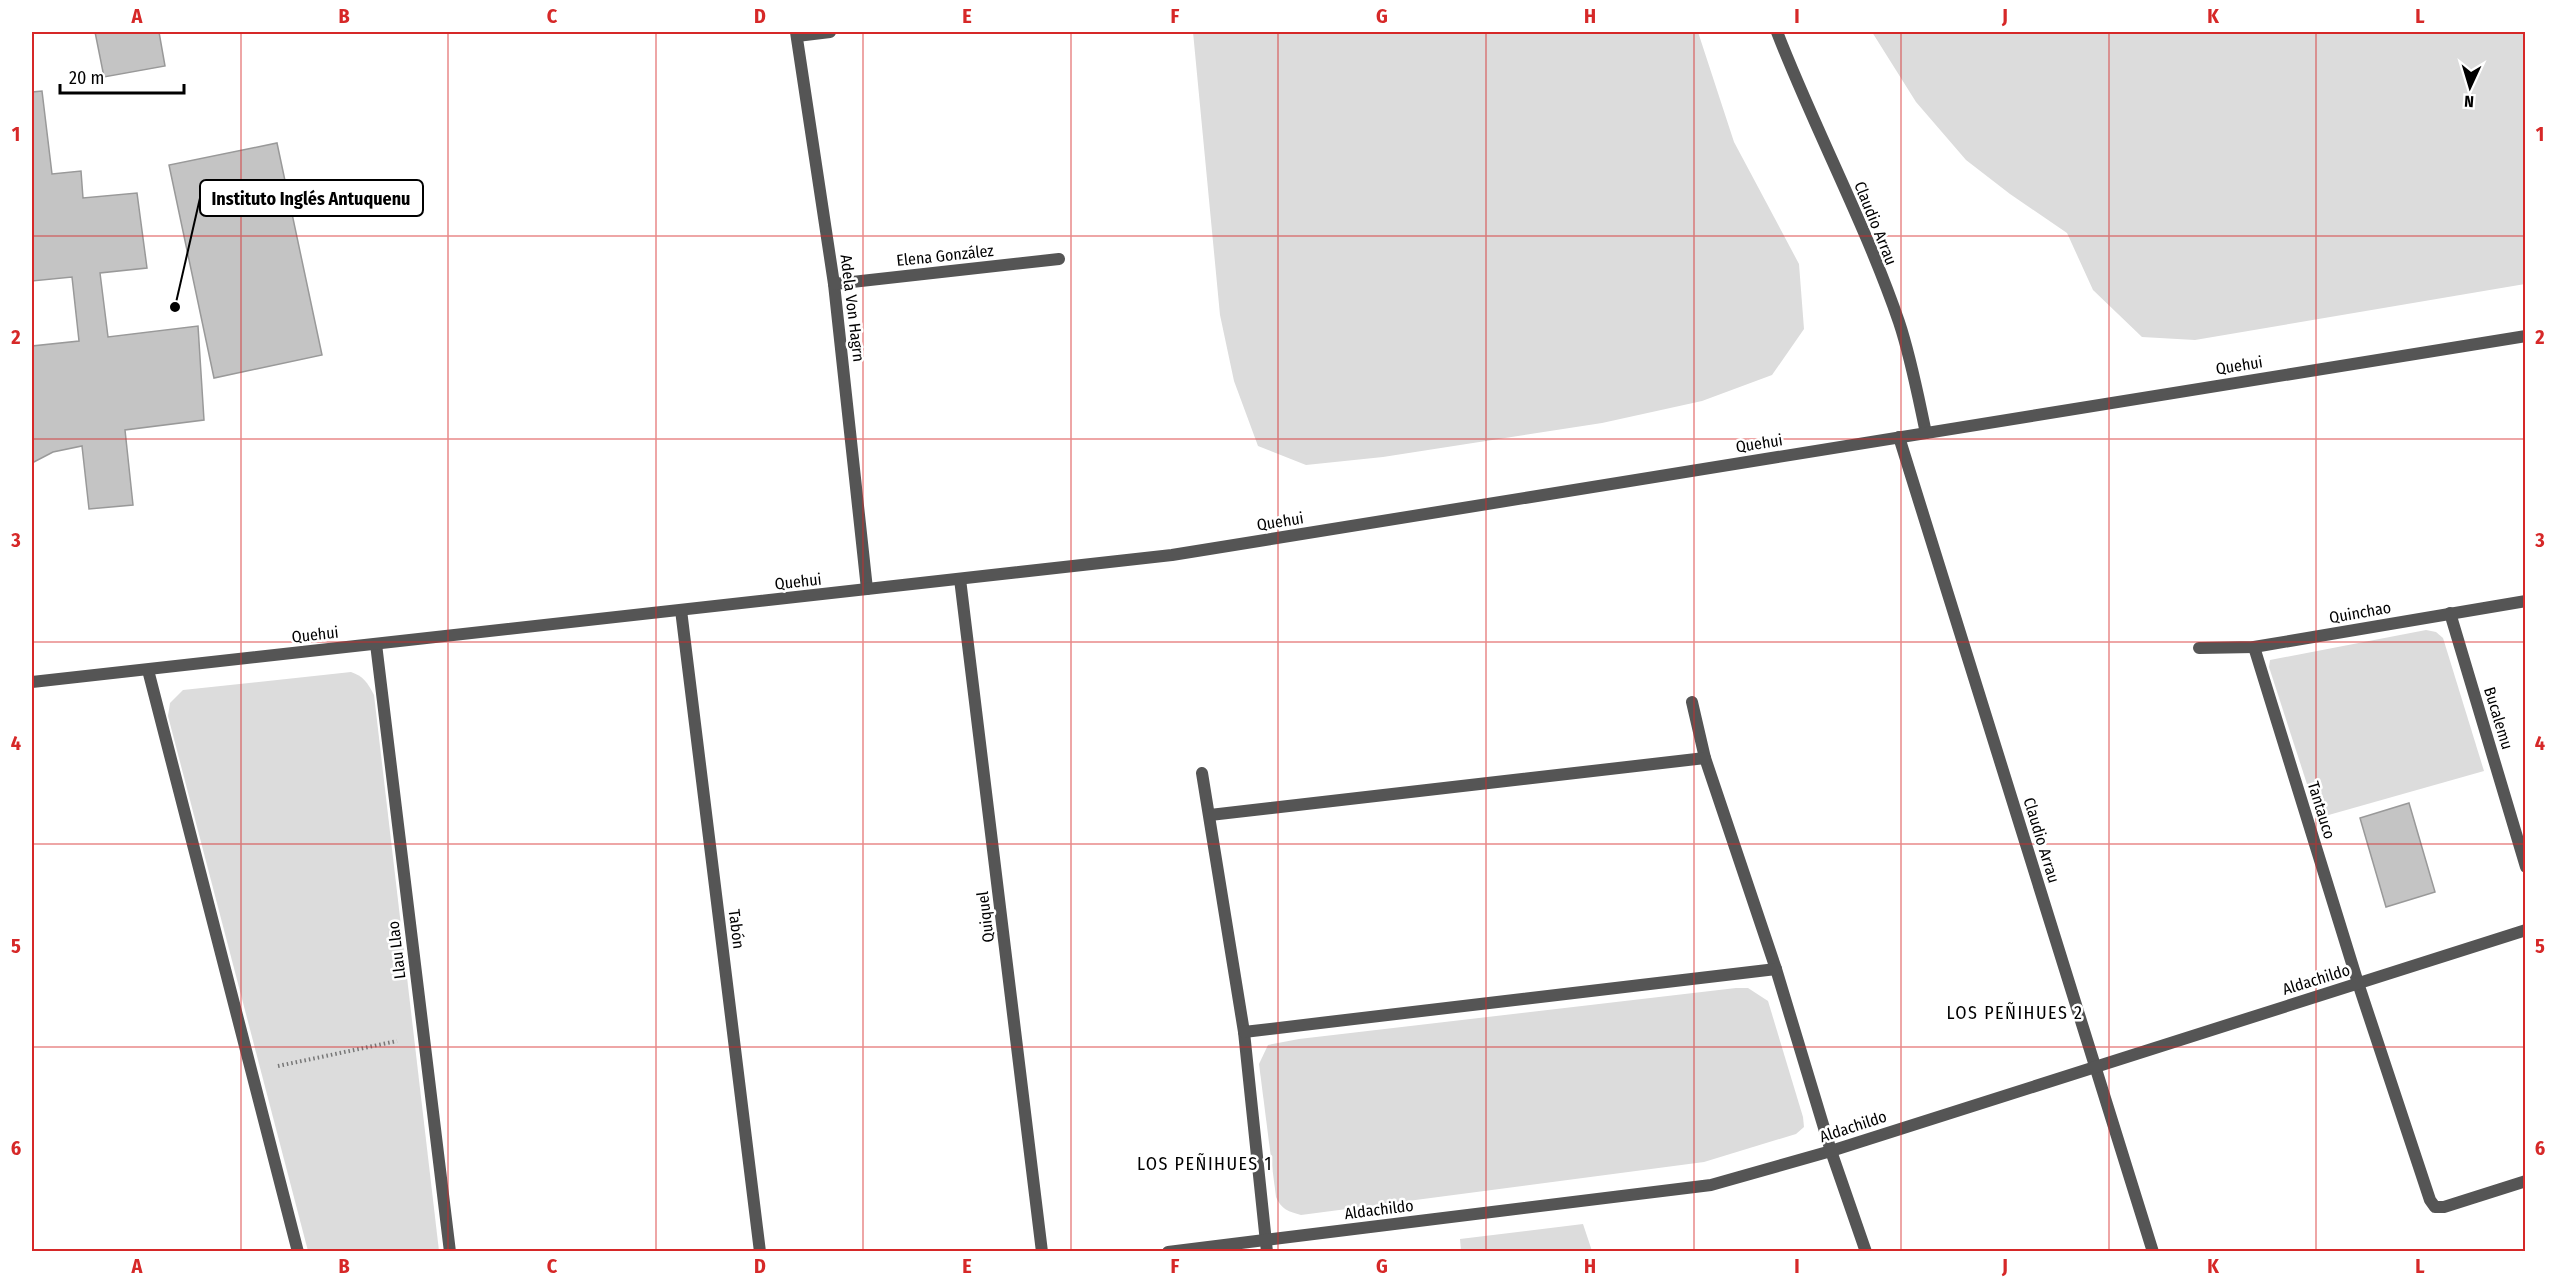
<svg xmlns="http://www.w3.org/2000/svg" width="2557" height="1283" viewBox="0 0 2557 1283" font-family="'Fira Sans Condensed',sans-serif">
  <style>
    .green { fill: #dcdcdc }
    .building { fill: #c4c4c4; stroke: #999; stroke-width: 1.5 }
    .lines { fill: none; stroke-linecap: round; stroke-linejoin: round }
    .path { stroke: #777; stroke-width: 4; stroke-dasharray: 1.5 3; stroke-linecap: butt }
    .street { stroke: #555; stroke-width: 12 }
    .grid { fill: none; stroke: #d62828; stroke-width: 1.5; stroke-opacity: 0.55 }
    .labels { text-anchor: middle; stroke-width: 5; stroke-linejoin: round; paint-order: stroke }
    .street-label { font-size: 16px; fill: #000; stroke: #fff }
    .neighbourhood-label { font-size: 18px; letter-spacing: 1.5px; fill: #000; stroke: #fff }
    .leader { fill: none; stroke: #000; stroke-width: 2 }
    .callout-dot { fill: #000; stroke: #fff; stroke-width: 2 }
    .callout { fill: #fff; stroke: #000; stroke-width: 2 }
    .callout-label { font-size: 18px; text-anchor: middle; font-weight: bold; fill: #000 }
    .neatline { fill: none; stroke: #d62828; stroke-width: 2 }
    .grid-label { font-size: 20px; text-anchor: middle; font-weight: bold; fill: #d62828 }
  </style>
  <rect width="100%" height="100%" fill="#fff"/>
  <!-- green -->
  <g class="green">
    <polygon points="1193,32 1698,32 1734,142 1799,264 1804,329 1772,375 1702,401 1602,423 1383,457 1306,465 1258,446 1234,381 1220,315"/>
    <polygon points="1872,32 2525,32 2525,284 2195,340 2142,337 2093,290 2067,233 2010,194 1966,160 1916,102"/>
    <polygon points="2426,630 2436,632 2443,638 2484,771 2318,818 2269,667 2270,660"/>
    <path d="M351,672c12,4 17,11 23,23l65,556h-131l-140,-535 2,-13 13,-13z"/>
    <path d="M1736,988h12l20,13 35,116 1,10 -8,7 -92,28 -403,53c-12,-3 -20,-6 -25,-18l-17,-133 9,-19 31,-6z"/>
    <polygon points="1583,1224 1592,1251 1461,1251 1460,1239"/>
  </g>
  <!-- building -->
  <g class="building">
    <polygon points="95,32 159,32 165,66 104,77"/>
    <polygon points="42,91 52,174 81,171 83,198 137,193 147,268 100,273 108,337 198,326 204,420 125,430 133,505 89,509 82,446 53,452 32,463 32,346 79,341 72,277 32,281 32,92"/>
    <polygon points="277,143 322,355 214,378 169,165"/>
    <polygon points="2409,803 2435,892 2386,907 2360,818"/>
  </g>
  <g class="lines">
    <!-- path -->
    <polyline class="path" points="278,1066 397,1041"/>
    <!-- street -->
    <g class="street">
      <polyline points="796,32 834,284 867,589"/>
      <path d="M1777,32c38,98 88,191 122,290 12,36 19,74 27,111"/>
      <polyline points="797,36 830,32"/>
      <polyline points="834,284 1059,259"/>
      <polyline points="1899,437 2153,1252"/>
      <polyline points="960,579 1042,1252"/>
      <polyline points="681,610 760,1252"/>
      <polyline points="2450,613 2526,867"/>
      <polyline points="376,644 450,1252"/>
      <polyline points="2254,647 2358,983 2430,1200 2435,1207 2444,1207 2526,1181"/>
      <polyline points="2199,648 2254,647 2526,601"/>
      <polyline points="148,670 298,1252"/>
      <polyline points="32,682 1172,555 2526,336"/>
      <polyline points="1692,702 1705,758 1776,969 1831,1151 1866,1252"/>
      <polyline points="1202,773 1244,1032 1267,1252"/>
      <polyline points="1210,815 1705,758"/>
      <polyline points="1244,1032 1776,969"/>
      <polyline points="1168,1252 1711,1185 1831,1151 2526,930"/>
    </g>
  </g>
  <!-- grid -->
  <path class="grid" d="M241,32v1220M448,32v1220M656,32v1220M863,32v1220M1071,32v1220M1278,32v1220M1486,32v1220M1694,32v1220M1901,32v1220M2109,32v1220M2316,32v1220M32,236h2494M32,439h2494M32,642h2494M32,844h2494M32,1047h2494"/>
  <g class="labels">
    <!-- street labels -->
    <g class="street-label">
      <text transform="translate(1876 223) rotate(68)" y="6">Claudio Arrau</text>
      <text transform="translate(945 255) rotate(-6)" y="6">Elena González</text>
      <text transform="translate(853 308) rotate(83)" y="6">Adela Von Hagrn</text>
      <text transform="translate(2239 365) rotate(-9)" y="6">Quehui</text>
      <text transform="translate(1759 443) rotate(-9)" y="6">Quehui</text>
      <text transform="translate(1280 521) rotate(-9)" y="6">Quehui</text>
      <text transform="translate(798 581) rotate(-6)" y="6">Quehui</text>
      <text transform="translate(2360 612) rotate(-10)" y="6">Quinchao</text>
      <text transform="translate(315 634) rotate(-6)" y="6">Quehui</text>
      <text transform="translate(2499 718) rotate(73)" y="6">Bucalemu</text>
      <text transform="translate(2322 810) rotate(73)" y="6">Tantauco</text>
      <text transform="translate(2042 840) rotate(73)" y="6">Claudio Arrau</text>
      <text transform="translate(985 917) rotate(-97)" y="6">Quiquel</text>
      <text transform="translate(737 929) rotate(83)" y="6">Tabón</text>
      <text transform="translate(396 950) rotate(-97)" y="6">Llau Llao</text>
      <text transform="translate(2316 979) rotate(-17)" y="6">Aldachildo</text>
      <text transform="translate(1853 1126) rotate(-18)" y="6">Aldachildo</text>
      <text transform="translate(1379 1209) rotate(-7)" y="6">Aldachildo</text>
    </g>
    <!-- neighbourhood labels -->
    <g class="neighbourhood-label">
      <text x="2015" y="1019">LOS PEÑIHUES 2</text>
      <text x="1205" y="1170">LOS PEÑIHUES 1</text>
    </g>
  </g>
  <!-- callouts -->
  <path class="leader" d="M175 307L200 198"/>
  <circle class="callout-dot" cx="175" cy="307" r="6"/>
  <rect class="callout" x="200" y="180" width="223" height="36" rx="6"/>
  <g class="callout-label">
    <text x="311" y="205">Instituto Inglés Antuquenu</text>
  </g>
  <!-- border -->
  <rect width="2557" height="1283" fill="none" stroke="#ffffff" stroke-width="66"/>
  <!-- north arrow -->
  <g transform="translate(2470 87) rotate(184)" stroke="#ffffff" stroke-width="4.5" paint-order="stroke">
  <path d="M0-4.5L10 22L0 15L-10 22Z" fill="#000000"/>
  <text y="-9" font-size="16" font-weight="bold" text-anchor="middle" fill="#000000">N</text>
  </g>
  <!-- scale -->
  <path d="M60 84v9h124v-9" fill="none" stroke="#000000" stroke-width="3"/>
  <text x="69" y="84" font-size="18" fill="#000000" stroke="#ffffff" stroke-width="4.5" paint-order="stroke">20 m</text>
  <rect x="33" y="33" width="2491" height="1217" class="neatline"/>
  <g class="grid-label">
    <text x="137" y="23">A</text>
    <text x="344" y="23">B</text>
    <text x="552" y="23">C</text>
    <text x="760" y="23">D</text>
    <text x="967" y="23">E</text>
    <text x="1175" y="23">F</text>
    <text x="1382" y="23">G</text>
    <text x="1590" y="23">H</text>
    <text x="1797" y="23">I</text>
    <text x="2005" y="23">J</text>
    <text x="2213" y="23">K</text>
    <text x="2420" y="23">L</text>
    <text x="16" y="141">1</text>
    <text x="2540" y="141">1</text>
    <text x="16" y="344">2</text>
    <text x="2540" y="344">2</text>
    <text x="16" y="547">3</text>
    <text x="2540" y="547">3</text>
    <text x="16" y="750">4</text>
    <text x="2540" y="750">4</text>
    <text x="16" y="953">5</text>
    <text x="2540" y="953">5</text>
    <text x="16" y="1155">6</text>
    <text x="2540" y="1155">6</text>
    <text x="137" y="1273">A</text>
    <text x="344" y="1273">B</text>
    <text x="552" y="1273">C</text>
    <text x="760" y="1273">D</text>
    <text x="967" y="1273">E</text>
    <text x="1175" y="1273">F</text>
    <text x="1382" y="1273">G</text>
    <text x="1590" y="1273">H</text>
    <text x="1797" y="1273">I</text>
    <text x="2005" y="1273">J</text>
    <text x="2213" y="1273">K</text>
    <text x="2420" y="1273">L</text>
  </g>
</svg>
